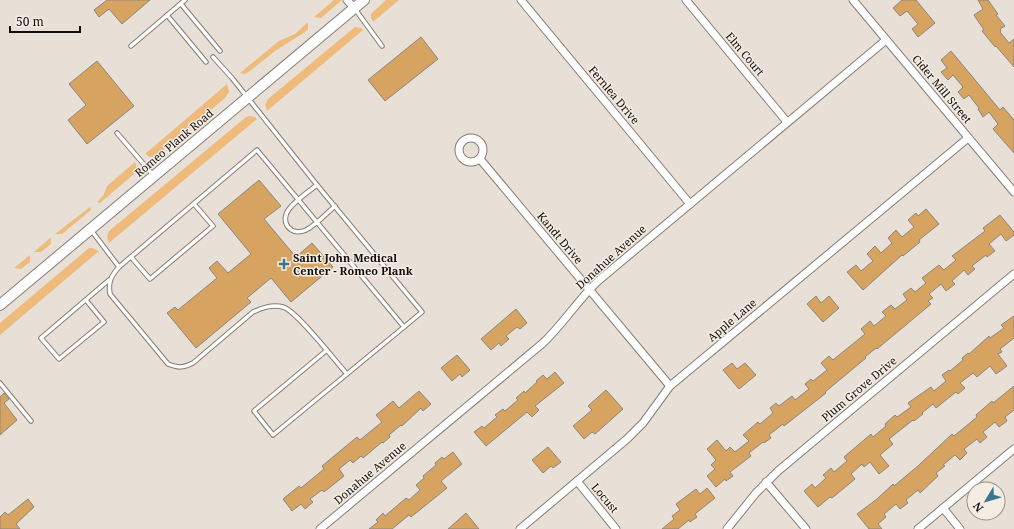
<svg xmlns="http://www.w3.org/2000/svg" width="1014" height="529" viewBox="0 0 1014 529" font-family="'Noto Serif',serif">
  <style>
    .green { fill: #eebb7d }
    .building { fill: #d6a361; stroke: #8d867e }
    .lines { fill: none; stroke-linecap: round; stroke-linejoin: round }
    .lane-casing { stroke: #857e76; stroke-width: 5.5 }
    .street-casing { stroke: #857e76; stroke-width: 9 }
    .secondary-casing { stroke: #857e76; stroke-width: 12 }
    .lane { stroke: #fff; stroke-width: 3.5 }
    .street { stroke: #fff; stroke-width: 7 }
    .secondary { stroke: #fff; stroke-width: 10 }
    .poi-dot { fill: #39788d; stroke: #f5ede4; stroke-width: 1.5 }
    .labels { text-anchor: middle; stroke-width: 3; stroke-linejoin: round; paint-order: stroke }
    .street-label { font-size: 11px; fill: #0f0d0a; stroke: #f5ede4 }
    .poi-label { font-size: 11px; font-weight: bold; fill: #0f0d0a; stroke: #f5ede4; text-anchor: start }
  </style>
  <rect width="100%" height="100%" fill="#e8e0d7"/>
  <!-- green -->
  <g class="green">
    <polygon points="334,0 342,0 321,18 314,17"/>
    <polygon points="386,0 399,0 373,22 371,17 371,14"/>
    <polygon points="308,22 308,29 305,32 275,51 250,71 245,74 240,73 279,41 295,34"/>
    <polygon points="355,27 361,28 363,30 267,111 265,105 268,99"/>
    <polygon points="227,84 229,92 225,98 157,155 150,157 145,154"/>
    <polygon points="249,116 255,117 257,119 109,243 107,237 109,231 246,117"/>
    <polygon points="135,162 137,168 134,174 100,203 97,202 103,196 107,186"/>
    <polygon points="90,207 91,210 62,234 55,234"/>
    <polygon points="51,237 51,244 41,252 34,252"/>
    <polygon points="89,248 92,248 99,251 0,335 0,323"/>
    <polygon points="30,255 30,262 21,269 14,268"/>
  </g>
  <!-- building -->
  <g class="building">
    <polygon points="107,0 150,0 122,24 109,9 99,17 94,10"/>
    <polygon points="902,0 916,0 935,23 918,37 912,29 918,24 907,11 900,16 893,8"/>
    <polygon points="978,0 988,0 998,14 996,15 1005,26 1000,29 1001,31 1000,32 1009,43 1014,39 1014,67 996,46 995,47 982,31 984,30 974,15 983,9"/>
    <polygon points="421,37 438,59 385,101 368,80"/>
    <polygon points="951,51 1000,110 1003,107 1014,120 1014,153 993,129 998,124 989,112 983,117 978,109 979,108 969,95 964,99 958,92 963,87 953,75 948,80 941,72 947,68 941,60"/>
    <polygon points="97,61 134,106 87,144 68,120 86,105 69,84"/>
    <polygon points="259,180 281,206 264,219 296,257 312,243 333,267 291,302 271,278 247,298 251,302 196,348 167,313 175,307 178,310 217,278 209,268 217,261 228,273 251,254 218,214"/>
    <polygon points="926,209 939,224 919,240 920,242 903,256 902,255 863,290 847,272 856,265 861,271 873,261 867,254 875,246 881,253 892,243 888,238 896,230 902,237 914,227 908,220 916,213 918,216"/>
    <polygon points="1000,215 1014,232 1014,235 1006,241 1001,234 989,244 995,251 987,257 986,255 972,266 975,269 968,275 964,270 952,281 955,284 946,291 941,284 929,294 933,298 928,301 931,304 877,349 876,348 865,357 866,358 825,392 826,393 784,426 783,424 769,435 771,438 764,443 763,442 749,453 751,456 730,472 733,476 726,481 725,479 716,487 707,476 715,469 711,465 716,460 707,449 717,440 726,451 730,447 735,452 749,441 743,435 758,422 760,424 773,413 770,408 776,403 779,406 792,396 795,400 809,389 805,384 811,379 813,381 827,370 821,363 829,356 833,360 865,334 861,329 870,321 874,326 886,316 882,312 891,305 895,309 907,300 903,294 911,288 915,292 926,283 922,278 939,265 944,270 956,260 952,256 985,231 983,228"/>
    <polygon points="816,296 821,303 829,296 839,308 823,322 807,304"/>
    <polygon points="516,309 527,323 520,329 517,327 506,336 509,339 501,346 499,343 491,350 481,339"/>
    <polygon points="1014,316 1014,338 1000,349 1002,352 998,354 1007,366 996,374 990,366 977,377 973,373 960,383 965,388 958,394 956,392 936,408 933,404 922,413 923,414 914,421 913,420 889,439 893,444 880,455 889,466 879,474 870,462 864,467 862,464 851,474 855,479 832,498 830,497 818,507 804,491 812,484 815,488 826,478 823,475 831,468 834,472 847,461 844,457 871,434 873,437 886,426 885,424 895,415 897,417 900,415 911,407 908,403 918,396 931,387 934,391 946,381 942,375 949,370 950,371 963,360 962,358 968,353 969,354 989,336 990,338 1004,328 1001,325"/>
    <polygon points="457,355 470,370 462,377 460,374 452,381 441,368"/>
    <polygon points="732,363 737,369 745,363 756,375 739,389 723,370"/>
    <polygon points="555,372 564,383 535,406 539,410 532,417 527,412 486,446 474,432 482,426 484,428 497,417 495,415 503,409 505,411 518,400 516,398 524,391 525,393 537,382 536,381 543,375 547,379"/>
    <polygon points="1014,386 1014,410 1005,417 1007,421 999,427 995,422 983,432 987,437 980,443 977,439 964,449 967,453 960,460 955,455 943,465 945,466 936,473 938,476 920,493 918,490 906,500 908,503 900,509 896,504 884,514 886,517 878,524 882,529 869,529 857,514 877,499 893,484 894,486 918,466 952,434 954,436 977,417 976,415 992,401 993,403"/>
    <polygon points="606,390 623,409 595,434 592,432 584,439 573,426 592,410 588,406"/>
    <polygon points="419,391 431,404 423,411 421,408 402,426 401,425 389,435 390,437 383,443 382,442 363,458 361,456 353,463 350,460 339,469 344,476 324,492 322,490 310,499 313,502 305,509 301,504 292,511 283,499 299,486 301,488 324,469 322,466 357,437 360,440 382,422 376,415 393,401 399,408"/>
    <polygon points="4,393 9,399 4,403 17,420 0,435 0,397"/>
    <polygon points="548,447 561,462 553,468 551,466 543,473 532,460"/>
    <polygon points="453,452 462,464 441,481 447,488 411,517 409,515 392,529 369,529 378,522 376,520 383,513 385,516 406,498 409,500 420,490 416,485 424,478 423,476 436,465 435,463 442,457 444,459"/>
    <polygon points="707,488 715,498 695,514 697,517 690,522 689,520 678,529 662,529 674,519 672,516 680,510 676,504 696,489 700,494"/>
    <polygon points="28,499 34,507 16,524 20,529 0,529 0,517 5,512 8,515"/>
    <polygon points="466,513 479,529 448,529"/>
  </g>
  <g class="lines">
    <!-- lane casing -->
    <g class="lane-casing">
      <g id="lane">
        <polyline points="181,4 220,51"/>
        <polyline points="355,9 382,46"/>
        <polyline points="167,15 206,62"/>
        <polyline points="131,46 185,0"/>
        <polyline points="213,57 232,78 317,185 422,312 404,327"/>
        <polyline points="117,133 153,175"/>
        <path d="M317,185c-9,7 -21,15 -28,24 -10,13 2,28 17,21 10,-5 20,-16 29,-24"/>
        <polyline points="91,230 119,267"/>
        <polyline points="131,257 150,279 213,226 194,204"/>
        <polyline points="86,300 104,322 59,359 41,338 109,280"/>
        <path d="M327,350l-73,61 19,24 131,-108 -147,-177 -138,117c-8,9 -11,15 -9,27l58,70c10,4 15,4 25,-1l60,-51c9,-4 19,-8 30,-5 13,3 53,55 64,67"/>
        <polyline points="0,383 31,421"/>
      </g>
    </g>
    <!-- street casing -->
    <g class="street-casing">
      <g id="street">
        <polyline points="347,0 354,8"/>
        <polyline points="521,0 690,204"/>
        <polyline points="686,0 787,122"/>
        <polyline points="853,0 1014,192"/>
        <circle cx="471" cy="150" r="12"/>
        <polyline points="480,159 670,386"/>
        <polyline points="577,481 616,529"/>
        <polyline points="766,482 806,529"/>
        <polyline points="943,508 960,529"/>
        <path d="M320,529l223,-186c20,-19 35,-43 55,-62l288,-241"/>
        <polyline points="520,529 627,439 643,423 670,386 968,138"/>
        <polyline points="727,529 756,493 778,471 1014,274"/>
        <polyline points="918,529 1014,449"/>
      </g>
    </g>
    <!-- secondary casing -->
    <g class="secondary-casing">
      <polyline id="secondary" points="0,305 364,0"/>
    </g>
    <!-- lane -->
    <use href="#lane" class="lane"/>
    <!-- street -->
    <use href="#street" class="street"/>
    <!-- secondary -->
    <use href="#secondary" class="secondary"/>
  </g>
  <!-- markers -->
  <path class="poi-dot" d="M282 258h4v4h4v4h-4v4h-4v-4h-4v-4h4z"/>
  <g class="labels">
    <!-- street labels -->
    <g class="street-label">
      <text transform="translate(745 54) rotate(50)" y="4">Elm Court</text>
      <text transform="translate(942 89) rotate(50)" y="4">Cider Mill Street</text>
      <text transform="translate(614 95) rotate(50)" y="4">Fernlea Drive</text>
      <text transform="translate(174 143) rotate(-40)" y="4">Romeo Plank Road</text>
      <text transform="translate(560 238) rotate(50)" y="4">Kandt Drive</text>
      <text transform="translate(611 257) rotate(-42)" y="4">Donahue Avenue</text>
      <text transform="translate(732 320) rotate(-40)" y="4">Apple Lane</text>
      <text transform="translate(859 389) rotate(-40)" y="4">Plum Grove Drive</text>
      <text transform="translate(370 473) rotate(-40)" y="4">Donahue Avenue</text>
      <text transform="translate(605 498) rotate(50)" y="4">Locust</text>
    </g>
    <!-- poi labels -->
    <g class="poi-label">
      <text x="293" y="262">Saint John Medical<tspan x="293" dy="13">Center - Romeo Plank</tspan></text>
    </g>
  </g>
  <!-- north arrow -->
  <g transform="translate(986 501) rotate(232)"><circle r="19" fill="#f5ede4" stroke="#99938d"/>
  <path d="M0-3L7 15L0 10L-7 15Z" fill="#39788d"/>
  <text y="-6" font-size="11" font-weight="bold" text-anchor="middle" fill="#0f0d0a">N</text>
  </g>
  <!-- scale -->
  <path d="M10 26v6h70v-6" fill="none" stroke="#0f0d0a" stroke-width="2"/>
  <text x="16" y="26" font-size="12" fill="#0f0d0a" stroke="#f5ede4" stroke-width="3" paint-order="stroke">50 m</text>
</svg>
